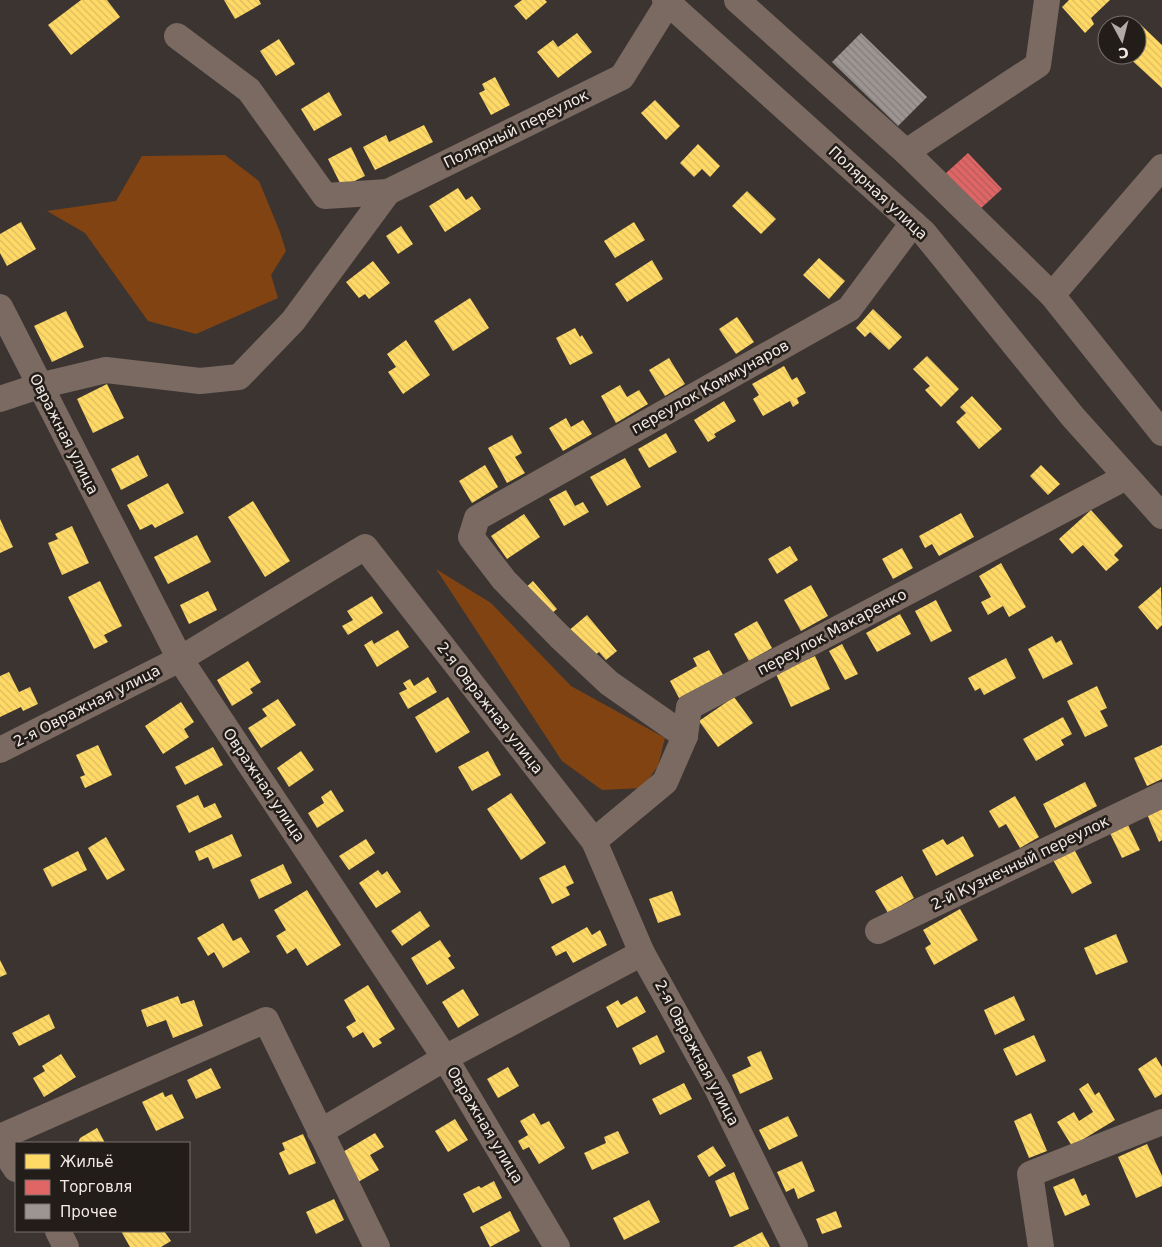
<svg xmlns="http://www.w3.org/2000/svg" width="1162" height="1247" viewBox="0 0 1162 1247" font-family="'DejaVu Sans',sans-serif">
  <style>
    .water { fill: #814311 }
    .homes { fill: url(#homes-back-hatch) }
    .shops { fill: url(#shops-back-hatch) }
    .building { fill: url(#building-back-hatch) }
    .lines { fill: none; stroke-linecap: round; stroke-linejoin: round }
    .minor { stroke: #7a6a61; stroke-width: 26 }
    .labels { text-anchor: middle; stroke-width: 5; stroke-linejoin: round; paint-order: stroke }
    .street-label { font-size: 15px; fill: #f2e9e4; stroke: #231d19 }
  </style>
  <defs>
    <pattern id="homes-back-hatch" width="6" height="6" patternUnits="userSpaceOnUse" patternTransform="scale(1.25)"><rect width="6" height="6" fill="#ffd966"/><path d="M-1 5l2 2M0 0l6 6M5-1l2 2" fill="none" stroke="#dbbc5f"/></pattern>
    <pattern id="shops-back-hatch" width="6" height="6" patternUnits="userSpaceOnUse" patternTransform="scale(1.25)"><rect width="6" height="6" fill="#e06666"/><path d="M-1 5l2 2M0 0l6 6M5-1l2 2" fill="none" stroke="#b35c5c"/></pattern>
    <pattern id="building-back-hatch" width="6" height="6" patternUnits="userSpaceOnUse" patternTransform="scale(1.25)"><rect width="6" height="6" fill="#9c9592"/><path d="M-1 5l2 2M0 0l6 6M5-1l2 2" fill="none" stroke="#837d7b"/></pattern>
  </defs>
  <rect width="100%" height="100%" fill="#3c3431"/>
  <!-- water -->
  <g class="water">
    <polygon points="225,155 259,181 280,232 286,251 271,275 278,298 196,334 148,321 85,233 47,211 116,201 142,156"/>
    <polygon points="436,569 491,603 571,686 665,738 658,766 642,788 602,790 562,761"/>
  </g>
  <!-- homes -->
  <g class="homes">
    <polygon points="81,0 107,0 120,17 71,55 48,25"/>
    <polygon points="224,0 259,0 261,4 235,19"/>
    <polygon points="522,0 545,0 547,2 526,20 514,6"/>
    <polygon points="1069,0 1110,0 1091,18 1094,24 1085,33 1062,7"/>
    <polygon points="1141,25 1162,45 1162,88 1126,55 1137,55 1137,29"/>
    <polygon points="577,33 592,52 558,78 537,52 553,40 558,47"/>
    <polygon points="279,39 295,64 276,76 260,51"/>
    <polygon points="495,77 510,105 491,115 479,93 485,90 482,84"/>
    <polygon points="329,92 342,115 314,131 301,109"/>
    <polygon points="655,100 680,126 666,140 641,113"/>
    <polygon points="424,125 433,142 375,170 363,147 386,135 389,142"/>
    <polygon points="698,144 720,166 710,177 702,169 694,177 680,163"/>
    <polygon points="351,147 365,176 342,187 328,159"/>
    <polygon points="458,188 466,200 472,196 481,209 445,232 429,206"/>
    <polygon points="747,191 776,219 761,234 732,206"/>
    <polygon points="21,222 36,249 7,266 0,253 0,234"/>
    <polygon points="634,222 645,240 615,258 604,241"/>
    <polygon points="401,226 413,244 398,254 386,236"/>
    <polygon points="819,258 845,281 829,299 803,275"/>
    <polygon points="652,260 663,279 627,302 615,284"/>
    <polygon points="373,261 390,283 369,299 365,294 359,298 346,282"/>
    <polygon points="470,298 489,328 453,351 434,321"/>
    <polygon points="873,309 902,337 889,350 870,332 865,337 856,328"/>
    <polygon points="66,311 84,347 52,362 34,326"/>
    <polygon points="737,317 754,342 736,354 719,329"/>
    <polygon points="575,328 580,337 582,335 593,353 570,365 556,338"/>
    <polygon points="406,340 430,375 403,394 388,372 396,367 387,354"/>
    <polygon points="927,356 959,389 941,407 925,390 930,386 913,369"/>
    <polygon points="669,358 685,384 665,396 649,370"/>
    <polygon points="784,366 792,380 797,377 806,393 797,398 799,403 793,407 790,401 763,416 753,399 759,395 752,384"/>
    <polygon points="107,384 124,418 93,433 77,399"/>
    <polygon points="620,385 627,397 639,390 648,404 616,423 601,396"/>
    <polygon points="972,396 1002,429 979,449 956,422 966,413 960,407"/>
    <polygon points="724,401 736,421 714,434 716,437 708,442 694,420"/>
    <polygon points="566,418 571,427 583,420 592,434 563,451 549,428"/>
    <polygon points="666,433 677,452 649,468 638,449"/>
    <polygon points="512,435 522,453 515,457 525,473 507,483 488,448"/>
    <polygon points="138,455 148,476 121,490 111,469"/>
    <polygon points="625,458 641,487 607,506 590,477"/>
    <polygon points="485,465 498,487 472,503 459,481"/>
    <polygon points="1041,465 1060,484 1048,495 1030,476"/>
    <polygon points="168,483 184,513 155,528 152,524 140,530 127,505"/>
    <polygon points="566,490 575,506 583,502 589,512 564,526 549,499"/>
    <polygon points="253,501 290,561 265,577 228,517"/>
    <polygon points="1091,510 1123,546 1114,555 1119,560 1106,571 1083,545 1072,554 1059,539"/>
    <polygon points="961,513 974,537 939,556 932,544 925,548 919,536"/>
    <polygon points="524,514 540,537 507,559 491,536"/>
    <polygon points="0,519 13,547 0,553"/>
    <polygon points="72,526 89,563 62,575 48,543 58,539 55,534"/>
    <polygon points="197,535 211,562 168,584 154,557"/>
    <polygon points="790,546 798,560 777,574 768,559"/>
    <polygon points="902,548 913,568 893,579 882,559"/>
    <polygon points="1001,563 1026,607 1009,617 1003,606 988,615 981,602 991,597 979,576"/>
    <polygon points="100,581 122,626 104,635 108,642 94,649 68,597"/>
    <polygon points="533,581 557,609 546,618 523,590"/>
    <polygon points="811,585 828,616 801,631 784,600"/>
    <polygon points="1161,587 1162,625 1157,630 1138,607"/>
    <polygon points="208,591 217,610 189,624 180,605"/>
    <polygon points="372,596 383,613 348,635 342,626 353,620 347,611"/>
    <polygon points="936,600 952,631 931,642 915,611"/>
    <polygon points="900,614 911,634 877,652 866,633"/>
    <polygon points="587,615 617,651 606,660 599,652 590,659 567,632"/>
    <polygon points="757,621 772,648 749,661 734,634"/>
    <polygon points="398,630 409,647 377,667 364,645 372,640 374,644"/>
    <polygon points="1052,636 1056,643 1061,640 1073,664 1043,679 1028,649"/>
    <polygon points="842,644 858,674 845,680 829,651"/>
    <polygon points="709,650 723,675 679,698 670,681 697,666 693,658"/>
    <polygon points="815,656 830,689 791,707 776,674"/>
    <polygon points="1006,658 1016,678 984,695 980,688 975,691 968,678"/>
    <polygon points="248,661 261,682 250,689 253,693 232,706 217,680"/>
    <polygon points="9,672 19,692 30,687 38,704 23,711 21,707 0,717 0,676"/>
    <polygon points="428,677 437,692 408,709 399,693 407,689 403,683 410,679 414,686"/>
    <polygon points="1097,686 1107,708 1100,711 1108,726 1085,737 1067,701"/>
    <polygon points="448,697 470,732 436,753 415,717"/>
    <polygon points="734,697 753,723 718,747 699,721"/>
    <polygon points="278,699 296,725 261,748 248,728 267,716 262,709"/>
    <polygon points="181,702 194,722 184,729 189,737 163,754 145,726"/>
    <polygon points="1063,717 1072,734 1061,740 1064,745 1036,761 1023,739"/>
    <polygon points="98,745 112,775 85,788 80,777 85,775 76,755"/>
    <polygon points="1162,745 1162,779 1147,786 1134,758"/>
    <polygon points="213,747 223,765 185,785 175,767"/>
    <polygon points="301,751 314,770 289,787 277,768"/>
    <polygon points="488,751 501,775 472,791 458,767"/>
    <polygon points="1085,782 1097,806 1055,828 1043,804"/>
    <polygon points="331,790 344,811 317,828 308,813 324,803 321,797"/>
    <polygon points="511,793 546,843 521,860 487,809"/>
    <polygon points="198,795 204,808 215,803 222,817 189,833 176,806"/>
    <polygon points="1015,796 1039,837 1020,848 1006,824 999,828 989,811"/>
    <polygon points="1162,805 1162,840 1159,842 1146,812"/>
    <polygon points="1127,823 1140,850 1122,858 1109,831"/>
    <polygon points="232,834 242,856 213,869 208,857 199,861 195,851"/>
    <polygon points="963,836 974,856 936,876 922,850 943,839 947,845"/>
    <polygon points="106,837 125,870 107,880 88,848"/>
    <polygon points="366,839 375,853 349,870 339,856"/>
    <polygon points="1074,849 1092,883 1072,894 1053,860"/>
    <polygon points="78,851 87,870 52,887 43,869"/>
    <polygon points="283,864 292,883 259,899 250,880"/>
    <polygon points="565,865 574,883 566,887 570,895 552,904 539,878"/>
    <polygon points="378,870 382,875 387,871 401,892 376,908 359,883"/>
    <polygon points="902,876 914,898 888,913 875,891"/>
    <polygon points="307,890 341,945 307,966 296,948 287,954 276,936 286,930 274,910"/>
    <polygon points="672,891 681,915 658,923 649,899"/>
    <polygon points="960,909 978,940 934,965 925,948 931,944 923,930"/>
    <polygon points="420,911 430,926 402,946 391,931"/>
    <polygon points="223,923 233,941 241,937 250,952 223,968 214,952 208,956 197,938"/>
    <polygon points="587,927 592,935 600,930 607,945 573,963 566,951 556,956 551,947"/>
    <polygon points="1116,934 1128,962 1096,975 1084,948"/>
    <polygon points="440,940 451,956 448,958 455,968 427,985 411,958"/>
    <polygon points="0,960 7,974 0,977"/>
    <polygon points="368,985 395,1029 379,1039 382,1043 373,1048 363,1032 353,1038 346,1027 356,1021 344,1000"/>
    <polygon points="463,989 479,1015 458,1028 442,1002"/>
    <polygon points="178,996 181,1004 194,1000 203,1026 173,1038 166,1020 147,1027 141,1010"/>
    <polygon points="637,996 646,1012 617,1028 606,1007 618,1000 621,1005"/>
    <polygon points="1014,996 1025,1020 995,1035 984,1010"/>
    <polygon points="49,1014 55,1028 19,1046 12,1033"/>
    <polygon points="657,1035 665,1052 640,1065 632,1048"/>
    <polygon points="1034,1035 1046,1061 1016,1076 1003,1049"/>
    <polygon points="761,1051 773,1079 740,1094 732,1075 751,1066 747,1057"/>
    <polygon points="61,1054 76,1077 44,1097 33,1078 45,1071 42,1066"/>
    <polygon points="1156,1057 1162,1067 1162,1094 1155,1098 1138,1069"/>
    <polygon points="508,1067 519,1086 498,1098 487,1079"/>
    <polygon points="211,1068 221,1088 196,1099 187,1080"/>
    <polygon points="684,1083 692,1099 660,1115 652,1099"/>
    <polygon points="1088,1083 1095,1095 1099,1092 1115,1120 1072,1146 1057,1122 1074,1112 1079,1121 1093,1112 1079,1089"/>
    <polygon points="163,1092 165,1097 172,1094 184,1118 156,1131 142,1102"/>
    <polygon points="534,1113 541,1125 549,1121 565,1148 539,1164 529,1147 523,1150 518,1141 528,1135 520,1121"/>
    <polygon points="1031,1113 1047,1151 1029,1158 1014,1121"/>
    <polygon points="788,1116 798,1136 769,1150 759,1130"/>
    <polygon points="455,1119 468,1140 448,1152 435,1131"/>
    <polygon points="97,1128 105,1143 78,1143 80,1138"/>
    <polygon points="618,1131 629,1153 592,1170 584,1153 606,1143 604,1137"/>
    <polygon points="375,1133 384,1147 370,1155 379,1170 358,1182 341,1153"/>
    <polygon points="303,1134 316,1163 289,1175 279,1153 285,1150 282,1143"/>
    <polygon points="1147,1144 1162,1176 1162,1186 1136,1198 1118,1157"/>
    <polygon points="713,1146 726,1166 709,1177 697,1156"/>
    <polygon points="802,1161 815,1191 798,1199 794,1188 786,1192 777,1172"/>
    <polygon points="734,1172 749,1209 730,1217 715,1181"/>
    <polygon points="1074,1178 1082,1196 1086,1194 1090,1205 1065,1216 1053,1187"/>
    <polygon points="494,1181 502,1198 473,1213 463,1194 479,1186 481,1188"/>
    <polygon points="334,1199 344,1220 316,1234 306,1212"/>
    <polygon points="649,1200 660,1222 624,1240 613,1218"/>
    <polygon points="510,1211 520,1231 490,1247 480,1227"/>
    <polygon points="836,1211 842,1227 822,1234 816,1219"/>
    <polygon points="121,1231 164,1231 171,1241 161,1247 130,1247"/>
    <polygon points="762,1232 770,1247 733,1247"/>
  </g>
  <!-- shops -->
  <polygon class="shops" points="968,153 1002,189 979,210 945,174"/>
  <!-- building -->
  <polygon class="building" points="861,33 927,97 898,126 832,62"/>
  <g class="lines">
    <!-- minor -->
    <g class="minor">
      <polyline points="665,0 924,233 1073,417 1162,516"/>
      <polyline points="737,0 906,152 1052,295 1162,433"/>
      <polyline points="177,36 249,90 325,196 388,192 622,77 668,3"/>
      <polyline points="906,152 1038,65 1047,0"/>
      <polyline points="1052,295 1162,167"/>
      <polyline points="0,307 180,659 445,1058 557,1247"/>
      <polyline points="0,399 39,386 106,370 200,381 239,377 293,321 388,192"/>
      <polyline points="685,736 609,683 560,637 504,580 471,537 477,518 849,309 913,223"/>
      <polyline points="0,750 180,659 365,547 594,841 642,953 718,1090 795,1247"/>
      <polyline points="594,841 665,782 685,736 689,707 1126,477"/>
      <polyline points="878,931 1162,795"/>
      <polyline points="320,1132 445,1058 642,953"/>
      <polyline points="0,1137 266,1020 377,1247"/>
      <polyline points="0,1145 16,1169"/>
      <polyline points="58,1231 66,1247"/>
      <polyline points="1041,1247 1030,1174 1162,1122"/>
    </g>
  </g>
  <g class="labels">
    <!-- street labels -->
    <g class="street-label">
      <text transform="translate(516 129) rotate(-26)" y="5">Полярный переулок</text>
      <text transform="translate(878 193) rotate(43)" y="5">Полярная улица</text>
      <text transform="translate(710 387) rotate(-29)" y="5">переулок Коммунаров</text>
      <text transform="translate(64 434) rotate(63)" y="5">Овражная улица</text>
      <text transform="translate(832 632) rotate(-28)" y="5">переулок Макаренко</text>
      <text transform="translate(87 706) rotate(-27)" y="5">2-я Овражная улица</text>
      <text transform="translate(490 708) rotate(52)" y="5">2-я Овражная улица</text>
      <text transform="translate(264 785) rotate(56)" y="5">Овражная улица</text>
      <text transform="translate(1020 863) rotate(-26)" y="5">2-й Кузнечный переулок</text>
      <text transform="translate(697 1053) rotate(62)" y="5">2-я Овражная улица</text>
      <text transform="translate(485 1125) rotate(59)" y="5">Овражная улица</text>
    </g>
  </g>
  <!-- legend -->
  <rect x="15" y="1142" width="175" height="90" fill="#231d19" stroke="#766f6a"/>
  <rect x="25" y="1154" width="25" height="15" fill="#ffd966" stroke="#766f6a"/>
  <text x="60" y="1167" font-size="15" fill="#f2e9e4">Жильё</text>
  <rect x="25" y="1180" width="25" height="15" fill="#e06666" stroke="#766f6a"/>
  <text x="60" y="1192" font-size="15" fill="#f2e9e4">Торговля</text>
  <rect x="25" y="1204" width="25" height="15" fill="#9c9592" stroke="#766f6a"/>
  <text x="60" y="1217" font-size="15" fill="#f2e9e4">Прочее</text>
  <!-- north arrow -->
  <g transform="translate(1122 40) rotate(173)"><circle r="24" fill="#231d19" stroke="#766f6a"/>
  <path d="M0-4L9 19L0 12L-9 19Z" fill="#b2aaa5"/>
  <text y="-8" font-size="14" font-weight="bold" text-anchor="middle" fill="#f2e9e4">С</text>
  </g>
</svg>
